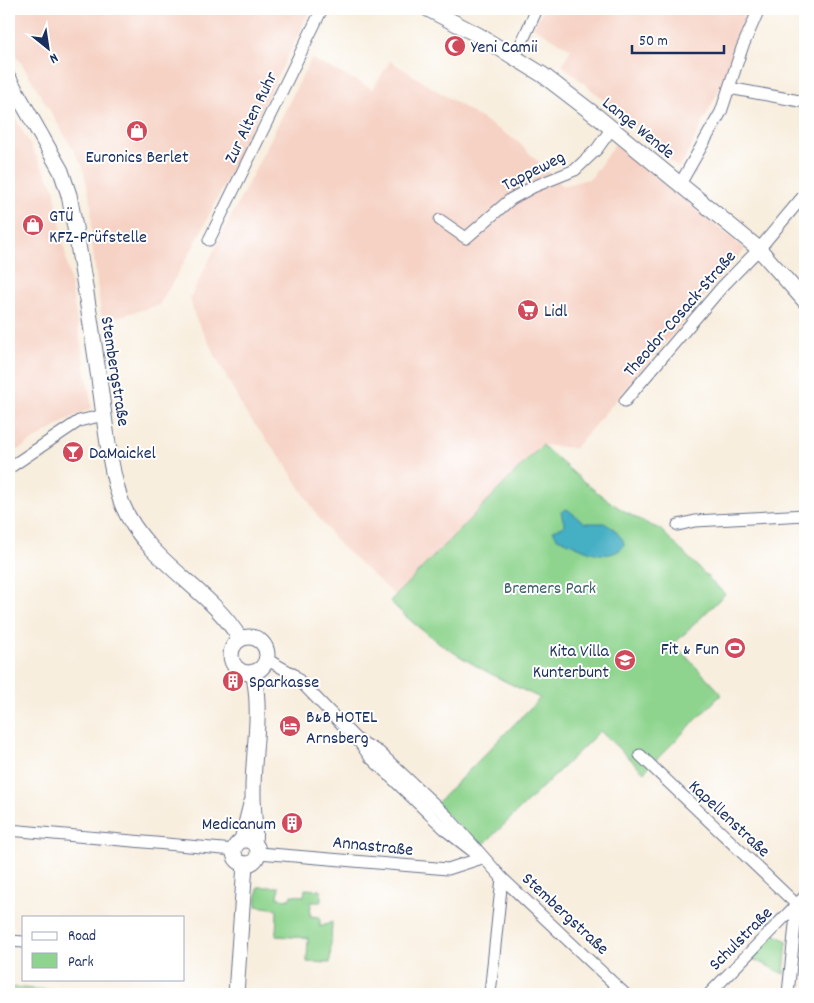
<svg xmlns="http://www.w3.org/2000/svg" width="814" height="1003" viewBox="0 0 814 1003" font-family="Dekko,sans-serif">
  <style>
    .built { fill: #f6d2c4 }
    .green { fill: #8ed48e; stroke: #548276 }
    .water { fill: #45afc4; stroke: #306f91 }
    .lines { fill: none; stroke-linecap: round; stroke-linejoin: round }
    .street-casing { stroke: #68728b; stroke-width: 13 }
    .secondary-casing { stroke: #68728b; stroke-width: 17 }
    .street { stroke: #fff; stroke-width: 11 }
    .secondary { stroke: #fff; stroke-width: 15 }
    .labels { text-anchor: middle; stroke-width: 4; stroke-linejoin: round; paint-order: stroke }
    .poi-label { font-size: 18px; fill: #1b2f5e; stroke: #fff; text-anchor: start }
    .street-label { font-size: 18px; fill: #1b2f5e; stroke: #fff }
    .park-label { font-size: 18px; fill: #3e616c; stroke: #fff }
  </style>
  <rect width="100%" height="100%" fill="#fff"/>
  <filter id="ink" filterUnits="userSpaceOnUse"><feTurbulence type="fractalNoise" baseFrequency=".02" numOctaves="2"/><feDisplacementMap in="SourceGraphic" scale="10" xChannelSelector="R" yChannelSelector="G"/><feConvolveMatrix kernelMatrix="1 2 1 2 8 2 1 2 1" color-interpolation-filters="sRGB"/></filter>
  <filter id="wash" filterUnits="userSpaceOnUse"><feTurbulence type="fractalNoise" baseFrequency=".0096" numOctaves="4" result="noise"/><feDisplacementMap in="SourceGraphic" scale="20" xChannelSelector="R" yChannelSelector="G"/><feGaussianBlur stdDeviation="1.12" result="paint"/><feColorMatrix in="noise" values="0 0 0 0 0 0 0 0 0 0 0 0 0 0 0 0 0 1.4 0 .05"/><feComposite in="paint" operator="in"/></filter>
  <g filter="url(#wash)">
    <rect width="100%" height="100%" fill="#f8eede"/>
    <!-- built -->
    <g class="built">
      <polygon points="9,9 311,9 194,246 159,305 102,321 92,244 91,202 82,165 21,62 9,48"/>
      <polygon points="543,9 752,9 725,77 685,159 678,168 605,101 562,65 571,49 533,27"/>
      <polygon points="311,59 373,89 390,61 517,141 563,186 591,178 615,144 745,249 575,448 542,445 396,596 340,545 321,521 283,461 245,412 195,317 190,298"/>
      <polygon points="9,107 54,188 92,408 69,419 16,451 9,441"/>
    </g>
    <!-- green -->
    <g class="green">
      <path d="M542,445c36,32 73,67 118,84l65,65 -51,50 48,50 -78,78 -44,-41 -119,116 -45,-43 104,-106c-54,-25 -108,-53 -150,-97z"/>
      <polygon points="258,887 279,887 278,898 290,899 291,895 304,896 305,889 321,890 321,902 311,902 310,916 320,917 320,927 332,922 330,963 307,962 308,938 276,936 277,909 256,906"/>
      <polygon points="774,934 787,941 784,974 751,958"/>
      <polygon points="9,987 75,992 75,994 9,994"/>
    </g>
    <!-- water -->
    <path class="water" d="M567,509l18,14h19l10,6 9,11 1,6c-18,20 -46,-1 -67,-8l-4,-8 10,-3 1,-4 -3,-11z"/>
  </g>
  <g filter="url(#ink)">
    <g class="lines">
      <!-- street casing -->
      <g class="street-casing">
        <g id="street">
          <polyline points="515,57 537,9"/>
          <polyline points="729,88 805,102"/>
          <polyline points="680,184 721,112 742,48 759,9"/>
          <polyline points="440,220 466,238 511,199 533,187 575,170 597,149 612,128"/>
          <polyline points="209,240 322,9"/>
          <polyline points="625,401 722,287 759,249 805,194"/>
          <polyline points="9,468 79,421 104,415"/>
          <polyline points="678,525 695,521 805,515"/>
          <polyline points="266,659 293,674 356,739 379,752 447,816 502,878 625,994"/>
          <polyline points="360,743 370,757 448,832 475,853"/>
          <polyline points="640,755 797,905"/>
          <polyline points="9,830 234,850"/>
          <polyline points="259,853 448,869 482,858"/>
          <polyline points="9,941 24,942"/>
          <polyline points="490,994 502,878"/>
          <polyline points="709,994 805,896"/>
          <polyline points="788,994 797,905"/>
        </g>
      </g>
      <!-- secondary casing -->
      <g class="secondary-casing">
        <g id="secondary">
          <polyline points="428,9 478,35 543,75 599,118 759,249 805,301"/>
          <path d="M9,79l52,92 8,24c12,63 22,128 31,191 5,34 10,90 23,120 24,56 87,82 117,133"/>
          <circle cx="249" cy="655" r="18"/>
          <path d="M253,672c10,42 -1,82 0,124 0,16 3,30 1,46"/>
          <circle cx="246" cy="852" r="12"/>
          <polyline points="242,840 251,804"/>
          <polyline points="236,994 245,864"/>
        </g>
      </g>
      <!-- street -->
      <use href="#street" class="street"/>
      <!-- secondary -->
      <use href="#secondary" class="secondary"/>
    </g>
  </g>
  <!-- icons -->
  <defs>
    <g id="mosque-disc" transform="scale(1.125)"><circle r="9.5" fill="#d1495b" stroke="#fff"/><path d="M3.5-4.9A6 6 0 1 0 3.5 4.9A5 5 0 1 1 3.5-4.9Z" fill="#fff"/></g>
    <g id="shop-disc" transform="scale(1.125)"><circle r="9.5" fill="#d1495b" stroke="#fff"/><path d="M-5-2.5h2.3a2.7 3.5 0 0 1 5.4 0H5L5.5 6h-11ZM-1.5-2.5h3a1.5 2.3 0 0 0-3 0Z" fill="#fff"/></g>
    <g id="supermarket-disc" transform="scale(1.125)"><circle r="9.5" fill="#d1495b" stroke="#fff"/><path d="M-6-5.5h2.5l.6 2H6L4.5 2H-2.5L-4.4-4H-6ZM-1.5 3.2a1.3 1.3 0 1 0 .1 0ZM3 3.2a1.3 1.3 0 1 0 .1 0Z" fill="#fff"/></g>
    <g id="bar-disc" transform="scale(1.125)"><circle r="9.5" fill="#d1495b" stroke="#fff"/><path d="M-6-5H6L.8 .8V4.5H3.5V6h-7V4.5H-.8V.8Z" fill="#fff"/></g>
    <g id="stadium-disc" transform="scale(1.125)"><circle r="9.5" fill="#d1495b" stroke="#fff"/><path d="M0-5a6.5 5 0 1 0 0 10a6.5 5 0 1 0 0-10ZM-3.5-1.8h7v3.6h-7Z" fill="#fff"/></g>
    <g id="school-disc" transform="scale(1.125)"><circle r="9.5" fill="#d1495b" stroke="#fff"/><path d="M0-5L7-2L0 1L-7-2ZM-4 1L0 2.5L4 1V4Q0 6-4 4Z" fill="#fff"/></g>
    <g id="building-disc" transform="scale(1.125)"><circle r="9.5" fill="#d1495b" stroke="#fff"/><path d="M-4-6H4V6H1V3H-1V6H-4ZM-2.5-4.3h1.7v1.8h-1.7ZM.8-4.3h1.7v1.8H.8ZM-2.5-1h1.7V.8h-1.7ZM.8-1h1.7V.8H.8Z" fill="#fff"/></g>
    <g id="hotel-disc" transform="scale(1.125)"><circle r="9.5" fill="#d1495b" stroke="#fff"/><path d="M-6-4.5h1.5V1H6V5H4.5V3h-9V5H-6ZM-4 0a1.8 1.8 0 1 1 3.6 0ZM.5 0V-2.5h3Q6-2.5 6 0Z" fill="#fff"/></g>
  </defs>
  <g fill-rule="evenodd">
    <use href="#mosque-disc" x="455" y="46"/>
    <use href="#shop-disc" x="137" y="131"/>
    <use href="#shop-disc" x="33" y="225"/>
    <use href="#supermarket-disc" x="528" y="310"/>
    <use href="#bar-disc" x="73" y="452"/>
    <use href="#stadium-disc" x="735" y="648"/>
    <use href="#school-disc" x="625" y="660"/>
    <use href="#building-disc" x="233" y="681"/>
    <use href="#hotel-disc" x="290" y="726"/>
    <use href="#building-disc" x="292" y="823"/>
  </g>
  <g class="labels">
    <!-- poi labels -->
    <g class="poi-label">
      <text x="471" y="52">Yeni Camii</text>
      <text x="137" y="162" text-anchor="middle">Euronics Berlet</text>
      <text x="49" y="221">GTÜ<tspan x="49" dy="21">KFZ-Prüfstelle</tspan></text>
      <text x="544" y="316">Lidl</text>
      <text x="89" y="458">DaMaickel</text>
      <text x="719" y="654" text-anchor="end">Fit &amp; Fun</text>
      <text x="609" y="656" text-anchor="end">Kita Villa<tspan x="609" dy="21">Kunterbunt</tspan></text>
      <text x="249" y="687">Sparkasse</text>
      <text x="306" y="722">B&amp;B HOTEL<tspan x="306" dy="21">Arnsberg</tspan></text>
      <text x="276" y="829" text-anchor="end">Medicanum</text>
    </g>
    <!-- street labels -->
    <g class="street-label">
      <text transform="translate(250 117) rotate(-64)" y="6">Zur Alten Ruhr</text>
      <text transform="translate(639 127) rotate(39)" y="6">Lange Wende</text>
      <text transform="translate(533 170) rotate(-27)" y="6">Tappeweg</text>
      <text transform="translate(679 313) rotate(-49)" y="6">Theodor-Cosack-Straße</text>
      <text transform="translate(116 371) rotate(81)" y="6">Stembergstraße</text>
      <text transform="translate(730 818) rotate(43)" y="6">Kapellenstraße</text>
      <text transform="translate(373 845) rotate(6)" y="6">Annastraße</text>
      <text transform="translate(566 913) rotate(43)" y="6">Stembergstraße</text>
      <text transform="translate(740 938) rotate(-45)" y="6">Schulstraße</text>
    </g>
    <!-- park labels -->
    <g class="park-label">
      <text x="550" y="593">Bremers Park</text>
    </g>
  </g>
  <!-- margin -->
  <rect width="814" height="1003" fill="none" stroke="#fff" stroke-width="30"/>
  <!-- legend -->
  <rect x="22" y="916" width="162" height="65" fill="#ffffff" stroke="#a4acbf"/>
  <rect x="32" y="932" width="25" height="8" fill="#ffffff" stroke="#a4acbf"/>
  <text x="68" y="940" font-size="15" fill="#1b2f5e">Road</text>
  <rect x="32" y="953" width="25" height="15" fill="#8ed48e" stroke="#a4acbf"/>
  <text x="68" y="966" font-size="15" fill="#1b2f5e">Park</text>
  <!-- north arrow -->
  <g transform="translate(48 48) rotate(150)" stroke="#ffffff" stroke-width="4" paint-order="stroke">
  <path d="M0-4L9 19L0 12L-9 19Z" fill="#1b2f5e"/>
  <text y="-8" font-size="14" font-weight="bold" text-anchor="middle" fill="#1b2f5e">N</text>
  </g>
  <!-- scale -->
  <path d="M632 45v8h92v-8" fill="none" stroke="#1b2f5e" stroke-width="2.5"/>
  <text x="639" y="45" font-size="15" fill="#1b2f5e" stroke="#ffffff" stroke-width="4" paint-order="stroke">50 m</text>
</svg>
